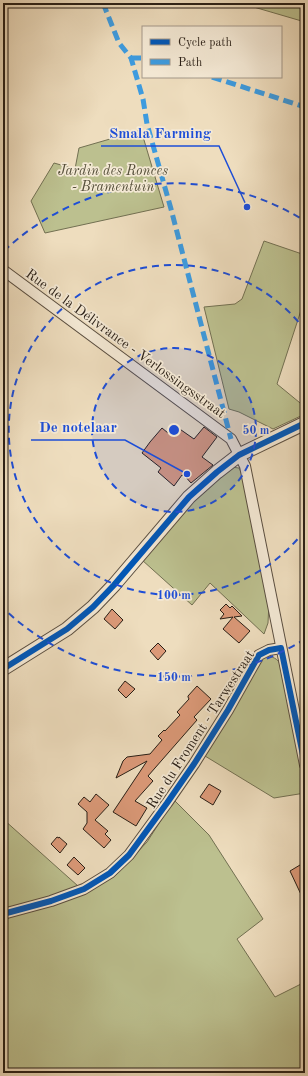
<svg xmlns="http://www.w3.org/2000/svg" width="308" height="1076" viewBox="0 0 308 1076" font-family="'Old Standard TT',serif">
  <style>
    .green { fill: #bcc08f; stroke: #727052 }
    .building { fill: #db9978; stroke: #291f16 }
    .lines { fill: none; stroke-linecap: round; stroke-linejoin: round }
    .minor-casing { stroke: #5a4e40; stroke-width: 12 }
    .tertiary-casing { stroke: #5a4e40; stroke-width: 15 }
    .minor { stroke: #f4e9d5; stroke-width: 10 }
    .tertiary { stroke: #f4e9d5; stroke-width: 13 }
    .quiet { stroke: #3d9bdf; stroke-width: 5; stroke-dasharray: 10 5; stroke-linecap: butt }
    .cycleway-casing { stroke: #f4e9d5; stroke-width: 8 }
    .cycleway { stroke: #0057b8; stroke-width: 6 }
    .ring { fill: none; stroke: #1d4ed8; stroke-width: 2; stroke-dasharray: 7 5 }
    .labels { text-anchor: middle; stroke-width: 3.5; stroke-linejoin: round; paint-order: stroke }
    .park-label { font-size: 14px; font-style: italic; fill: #554f3a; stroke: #f4e9d5 }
    .street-label { font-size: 14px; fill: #291f16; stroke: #f4e9d5 }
    .centre { fill: #1d4ed8; stroke: #f4e9d5; stroke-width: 2 }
    .ring-label { font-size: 12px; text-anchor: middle; font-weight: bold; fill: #1d4ed8; stroke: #f4e9d5; stroke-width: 3.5; stroke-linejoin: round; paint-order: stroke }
    .leader { fill: none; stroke: #1d4ed8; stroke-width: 1.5 }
    .callout-dot { fill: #1d4ed8; stroke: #f4e9d5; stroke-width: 1.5 }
    .callout-label { font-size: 15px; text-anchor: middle; font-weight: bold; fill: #1d4ed8; stroke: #f4e9d5; stroke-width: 3.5; stroke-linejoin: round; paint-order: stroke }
  </style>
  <rect width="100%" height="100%" fill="#eeddbe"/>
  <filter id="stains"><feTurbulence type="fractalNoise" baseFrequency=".005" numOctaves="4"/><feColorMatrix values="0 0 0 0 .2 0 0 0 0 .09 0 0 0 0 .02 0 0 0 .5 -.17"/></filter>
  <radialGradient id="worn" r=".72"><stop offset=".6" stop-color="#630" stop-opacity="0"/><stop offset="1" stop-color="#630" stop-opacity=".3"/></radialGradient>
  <!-- green -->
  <g class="green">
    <polygon points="240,3 305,3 305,22"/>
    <polygon points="141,130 164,207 45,233 31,201 54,163 75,169 79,148"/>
    <polygon points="264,241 305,255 305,298 277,384 305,407 305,414 273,429 239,412 229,409 204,307 235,304 242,299"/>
    <polygon points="231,467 239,468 242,474 269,602 268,623 264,634 210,583 192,605 142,560 191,504"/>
    <path d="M266,656c10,1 13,4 16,13l23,118v6l-31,5 -69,-42 56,-98z"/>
    <polygon points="174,800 209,835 263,919 237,939 275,997 305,982 305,1073 3,1073 3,919 86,893 116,875 147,842"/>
    <polygon points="3,819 78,886 57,894 3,910"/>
  </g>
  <!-- building -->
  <g class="building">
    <polygon points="174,425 194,439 204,427 217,437 202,457 213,465 191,483 184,475 184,476 182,475 174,486 158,472 161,468 142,453 150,442 162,428 168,433"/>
    <polygon points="226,604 230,608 232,606 242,616 234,617 250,631 239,643 223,629 233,617 220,619 224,614 220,610"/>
    <polygon points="112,609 123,620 115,629 104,619"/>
    <polygon points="158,643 166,651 158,660 150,651"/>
    <polygon points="125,681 135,689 126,698 118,690"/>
    <polygon points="197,686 211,699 194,717 197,720 148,776 153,781 135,801 147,808 136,826 113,812 147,761 116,778 123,761 127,757 150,754 162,740 158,736 164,730 165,731 180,715 177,712 189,699 188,697 188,696"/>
    <polygon points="209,784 221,791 213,805 200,797"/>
    <polygon points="96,794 109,805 95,820 108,831 105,834 111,840 104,848 83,829 87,823 87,812 78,804 84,797 90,802"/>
    <polygon points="57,837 59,838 59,837 67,844 60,853 51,844"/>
    <polygon points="74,857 85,868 78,875 67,865"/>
    <polygon points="305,862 305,903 290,871"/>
  </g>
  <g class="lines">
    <!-- minor casing -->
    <g class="minor-casing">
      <g id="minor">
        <polyline points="3,270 231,439 245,466 305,765"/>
        <polyline points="3,914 51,901 84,889 110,873 129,855 167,803 194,764 228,710 259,655 269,650 281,648"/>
      </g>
    </g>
    <!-- tertiary casing -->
    <g class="tertiary-casing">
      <polyline id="tertiary" points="3,669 67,629 93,607 114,585 189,497 217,472 239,455 305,423"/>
    </g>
    <!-- minor -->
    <use href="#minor" class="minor"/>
    <!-- tertiary -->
    <use href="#tertiary" class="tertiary"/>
    <!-- quiet -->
    <g class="quiet">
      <polyline points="103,3 119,43 131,58 143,99 147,124 171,209 231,439"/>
      <polyline points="131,58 143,58"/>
      <polyline points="212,77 305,107"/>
    </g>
    <!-- cycleway casing -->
    <g class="cycleway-casing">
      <g id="cycleway">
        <polyline points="3,669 67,629 93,607 114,585 189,497 217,472 239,455 305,423"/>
        <polyline points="3,914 51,901 84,889 110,873 129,855 167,803 194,764 228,710 259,655 269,650 281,648 305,765"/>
      </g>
    </g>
    <!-- cycleway -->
    <use href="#cycleway" class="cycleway"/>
  </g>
  <!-- distance rings -->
  <circle cx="174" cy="430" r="82" fill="#1d4ed8" fill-opacity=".12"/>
  <g class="ring">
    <circle cx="174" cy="430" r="82"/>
    <path d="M305 530A165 165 0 1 1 305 330"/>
    <path d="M305 639A247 247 0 0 1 4 609M4 251A247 247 0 0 1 305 221"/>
  </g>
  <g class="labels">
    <!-- park labels -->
    <g class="park-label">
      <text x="113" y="175">Jardin des Ronces<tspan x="113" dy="16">- Bramentuin</tspan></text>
    </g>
    <!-- street labels -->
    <g class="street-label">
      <text transform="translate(126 343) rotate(36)" y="5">Rue de la Délivrance - Verlossingsstraat</text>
      <text transform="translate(200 729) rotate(-57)" y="5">Rue du Froment - Tarwestraat</text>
    </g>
  </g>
  <circle cx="174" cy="430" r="6" class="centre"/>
  <g class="ring-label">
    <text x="256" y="434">50 m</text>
    <text x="174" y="599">100 m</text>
    <text x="174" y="681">150 m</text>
  </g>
  <!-- callouts -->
  <path class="leader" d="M247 207L219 146H101M187 474L125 440H31"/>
  <g class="callout-dot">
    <circle cx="247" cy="207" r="4"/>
    <circle cx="187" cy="474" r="4"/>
  </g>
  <g class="callout-label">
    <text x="160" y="138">Smala Farming</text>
    <text x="78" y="432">De notelaar</text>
  </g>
  <!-- margin -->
  <rect width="308" height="1076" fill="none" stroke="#eeddbe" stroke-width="16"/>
  <rect x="4" y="4" width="300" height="1068" fill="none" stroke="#291f16" stroke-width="2"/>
  <rect x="8" y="8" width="292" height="1060" fill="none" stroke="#291f16"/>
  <!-- legend -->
  <rect x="142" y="26" width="140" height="52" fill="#f4e9d5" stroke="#a39889"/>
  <rect x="150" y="39" width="20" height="6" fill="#0057b8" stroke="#a39889"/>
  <text x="178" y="46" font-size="12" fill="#291f16">Cycle path</text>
  <rect x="150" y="59" width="20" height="6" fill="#3d9bdf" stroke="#a39889"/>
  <text x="178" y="66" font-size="12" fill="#291f16">Path</text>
  <rect width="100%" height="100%" filter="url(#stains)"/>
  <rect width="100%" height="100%" fill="url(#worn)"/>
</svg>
